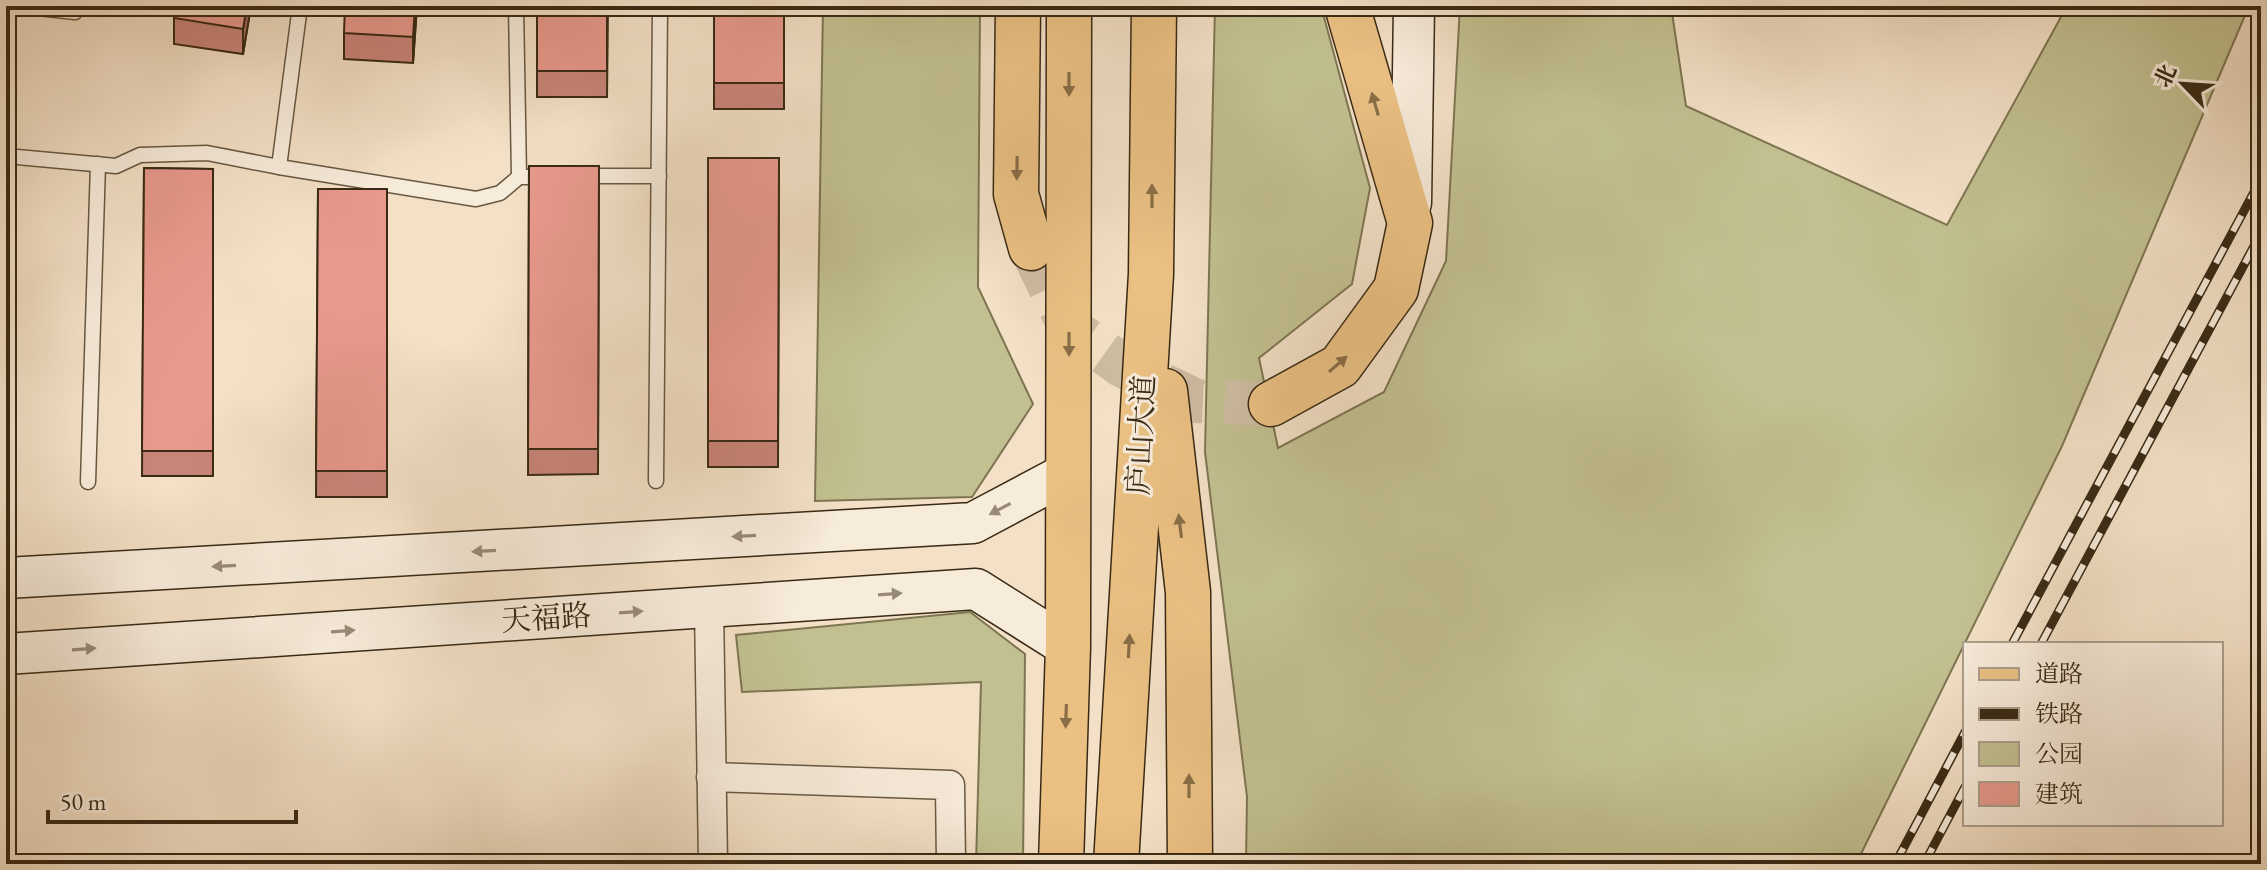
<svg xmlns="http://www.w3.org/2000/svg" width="2267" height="870" viewBox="0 0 2267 870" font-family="'EB Garamond','Noto Serif SC',serif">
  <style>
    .green { fill: #c2c090; stroke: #7e7552; stroke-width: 2 }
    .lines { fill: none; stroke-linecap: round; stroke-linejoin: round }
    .primary-tunnel { stroke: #cebca3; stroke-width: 44; stroke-dasharray: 44 22; stroke-linecap: butt }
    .lane-casing { stroke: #685841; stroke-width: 17 }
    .street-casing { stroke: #685841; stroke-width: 31 }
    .secondary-casing { stroke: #392a15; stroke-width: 43 }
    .primary-casing { stroke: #392a15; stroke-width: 47 }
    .lane { stroke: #f7ebda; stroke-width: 14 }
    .street { stroke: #f7ebda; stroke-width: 28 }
    .secondary { stroke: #f7ebda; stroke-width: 40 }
    .primary { stroke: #eac083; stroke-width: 44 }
    .rail-casing { stroke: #392a15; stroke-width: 9 }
    .rail { stroke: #f7ebda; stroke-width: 6; stroke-dasharray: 18; stroke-linecap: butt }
    .wall { fill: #c88478; stroke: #392a15; stroke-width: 2 }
    .shaded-wall { fill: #a26b62; stroke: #392a15; stroke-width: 2 }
    .building { fill: #e8998c; stroke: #392a15; stroke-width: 2 }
    .oneway { fill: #896e46 }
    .oneway2 { fill: #988a78 }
    .labels { text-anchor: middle; stroke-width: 6; stroke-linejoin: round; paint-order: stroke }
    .street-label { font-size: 30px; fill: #392a15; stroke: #f7ebda }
  </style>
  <rect width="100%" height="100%" fill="#f3e0c6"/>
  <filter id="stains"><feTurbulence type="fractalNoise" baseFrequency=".0025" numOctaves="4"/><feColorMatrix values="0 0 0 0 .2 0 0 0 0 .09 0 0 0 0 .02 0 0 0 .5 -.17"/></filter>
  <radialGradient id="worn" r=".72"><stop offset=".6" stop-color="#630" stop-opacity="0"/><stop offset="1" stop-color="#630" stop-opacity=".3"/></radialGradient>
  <!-- green -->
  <g class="green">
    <polygon points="823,6 980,6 978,287 1033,404 972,497 815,501"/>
    <polygon points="1215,6 1321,6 1370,188 1352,284 1259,358 1278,448 1384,392 1446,261 1460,6 1671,6 1686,106 1947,225 2067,6 2249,6 2062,446 1856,864 1246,864 1247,797 1205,452"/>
    <polygon points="970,612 1025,654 1023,864 976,864 981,682 742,692 736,635"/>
  </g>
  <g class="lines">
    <!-- primary-tunnel -->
    <polyline class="primary-tunnel" points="1031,248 1071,329 1123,366 1196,401 1271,404"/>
    <!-- lane casing -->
    <g class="lane-casing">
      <g id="lane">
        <polyline points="20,6 75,12"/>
        <polyline points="516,6 519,177"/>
        <polyline points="6,156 116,166 140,155 207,153 279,167 476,199 500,193 519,177 546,177"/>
        <polyline points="279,167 300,6"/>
        <polyline points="579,176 659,176"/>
        <polyline points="656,481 660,6"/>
        <polyline points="88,482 98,164"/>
      </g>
    </g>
    <!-- street casing -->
    <g class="street-casing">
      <g id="street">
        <polyline points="709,607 713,864"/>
        <polyline points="711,777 950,785 951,864"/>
      </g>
    </g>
    <!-- secondary casing -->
    <g class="secondary-casing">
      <g id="secondary">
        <polyline points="1411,203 1414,6"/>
        <polyline points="6,578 973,523 1069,472"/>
        <polyline points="6,654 976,589 1068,647"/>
      </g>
    </g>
    <!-- primary casing -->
    <g class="primary-casing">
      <g id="primary">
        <polyline points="1018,6 1016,194 1031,248"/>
        <polyline points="1165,391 1188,592 1190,864"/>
        <polyline points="1271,404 1340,366 1396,289 1410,223 1347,6"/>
        <polyline points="1061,864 1068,647 1069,6"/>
        <polyline points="1116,864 1151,274 1154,6"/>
      </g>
    </g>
    <!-- lane -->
    <use href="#lane" class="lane"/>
    <!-- street -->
    <use href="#street" class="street"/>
    <!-- secondary -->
    <use href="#secondary" class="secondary"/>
    <!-- primary -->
    <use href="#primary" class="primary"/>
    <!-- rail casing -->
    <g class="rail-casing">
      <g id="rail">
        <polyline points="2012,644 2261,179"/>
        <polyline points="2041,644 2261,233"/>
        <polyline points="1895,864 1965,732"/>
        <polyline points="1924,864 1965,787"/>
      </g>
    </g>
    <!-- rail -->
    <use href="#rail" class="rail"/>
  </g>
  <!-- wall -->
  <g class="wall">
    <polygon points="176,6 251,6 243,54 174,44 174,18"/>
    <polygon points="417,6 413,63 344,59 344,33"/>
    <polygon points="537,6 608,6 607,97 537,97"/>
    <rect x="714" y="6" width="70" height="103"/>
    <polygon points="708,158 779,158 778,467 708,467"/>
    <polygon points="529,166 599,166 598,474 528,475"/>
    <polygon points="144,168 213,169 213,476 142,476"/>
    <polygon points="318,189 387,189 387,497 316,497"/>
  </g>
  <!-- shaded-wall -->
  <g class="shaded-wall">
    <polygon points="247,6 251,6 243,54 243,29"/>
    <polygon points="415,6 417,6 413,63 413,37"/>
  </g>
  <!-- building -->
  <g class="building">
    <polygon points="176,6 247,6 243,29 174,18"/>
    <polygon points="345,6 415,6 413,37 344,33"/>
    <rect x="537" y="6" width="70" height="65"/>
    <rect x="714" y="6" width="70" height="77"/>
    <polygon points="708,158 779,158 778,441 708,441"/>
    <polygon points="529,166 599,166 598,449 528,449"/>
    <polygon points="144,168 213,169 213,451 142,451"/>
    <polygon points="318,189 387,189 387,471 316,471"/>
  </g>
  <!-- one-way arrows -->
  <defs><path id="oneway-solid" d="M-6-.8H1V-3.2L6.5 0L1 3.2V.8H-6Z" transform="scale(2)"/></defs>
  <g class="oneway">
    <use href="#oneway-solid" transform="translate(1069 84) rotate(90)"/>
    <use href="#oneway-solid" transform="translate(1375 104) rotate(-106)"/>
    <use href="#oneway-solid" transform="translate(1017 168) rotate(91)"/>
    <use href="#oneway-solid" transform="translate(1152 196) rotate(-90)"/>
    <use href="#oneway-solid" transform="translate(1069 344) rotate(90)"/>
    <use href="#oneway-solid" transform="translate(1338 364) rotate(-41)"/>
    <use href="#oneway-solid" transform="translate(1180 526) rotate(-97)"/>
    <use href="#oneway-solid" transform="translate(1129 646) rotate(-87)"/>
    <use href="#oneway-solid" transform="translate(1066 716) rotate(92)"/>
    <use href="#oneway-solid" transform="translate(1189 786) rotate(-90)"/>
  </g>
  <g class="oneway2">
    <use href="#oneway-solid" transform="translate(1000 509) rotate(152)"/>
    <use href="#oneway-solid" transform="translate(744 536) rotate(177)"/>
    <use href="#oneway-solid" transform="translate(484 551) rotate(177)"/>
    <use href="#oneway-solid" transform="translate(224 566) rotate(177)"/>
    <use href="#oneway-solid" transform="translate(890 594) rotate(-4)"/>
    <use href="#oneway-solid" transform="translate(631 612) rotate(-4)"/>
    <use href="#oneway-solid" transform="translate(343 631) rotate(-4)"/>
    <use href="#oneway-solid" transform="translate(84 649) rotate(-4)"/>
  </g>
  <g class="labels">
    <!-- street labels -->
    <g class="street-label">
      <text transform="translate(1141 435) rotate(-87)" y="10">庐山大道</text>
      <text transform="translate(546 618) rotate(-4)" y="10">天福路</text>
    </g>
  </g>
  <!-- margin -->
  <rect width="2267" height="870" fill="none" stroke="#f3e0c6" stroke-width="32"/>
  <rect x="8" y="8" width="2251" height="854" fill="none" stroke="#392a15" stroke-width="4"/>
  <rect x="16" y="16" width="2235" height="838" fill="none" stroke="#392a15" stroke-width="2"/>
  <!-- legend -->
  <rect x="1963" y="642" width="260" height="184" fill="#f7ebda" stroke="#ab9e8b" stroke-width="2"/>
  <rect x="1979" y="668" width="40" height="12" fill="#eac083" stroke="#ab9e8b" stroke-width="2"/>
  <text x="2035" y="682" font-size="24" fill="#392a15">道路</text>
  <rect x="1979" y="708" width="40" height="12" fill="#392a15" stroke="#ab9e8b" stroke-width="2"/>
  <text x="2035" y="722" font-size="24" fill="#392a15">铁路</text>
  <rect x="1979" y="742" width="40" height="24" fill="#c2c090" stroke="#ab9e8b" stroke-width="2"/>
  <text x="2035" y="762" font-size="24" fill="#392a15">公园</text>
  <rect x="1979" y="782" width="40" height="24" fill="#e8998c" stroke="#ab9e8b" stroke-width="2"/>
  <text x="2035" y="802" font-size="24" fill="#392a15">建筑</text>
  <!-- north arrow -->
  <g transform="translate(2183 84) rotate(295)" stroke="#f7ebda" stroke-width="6" paint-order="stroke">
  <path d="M0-6L14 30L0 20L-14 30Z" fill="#392a15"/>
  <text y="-12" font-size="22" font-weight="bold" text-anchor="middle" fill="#392a15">北</text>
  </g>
  <!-- scale -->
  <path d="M48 810v12h248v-12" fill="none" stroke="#392a15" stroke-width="4"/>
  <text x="60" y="810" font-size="24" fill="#392a15" stroke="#f7ebda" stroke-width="6" paint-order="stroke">50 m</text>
  <rect width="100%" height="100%" filter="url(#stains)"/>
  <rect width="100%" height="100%" fill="url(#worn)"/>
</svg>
